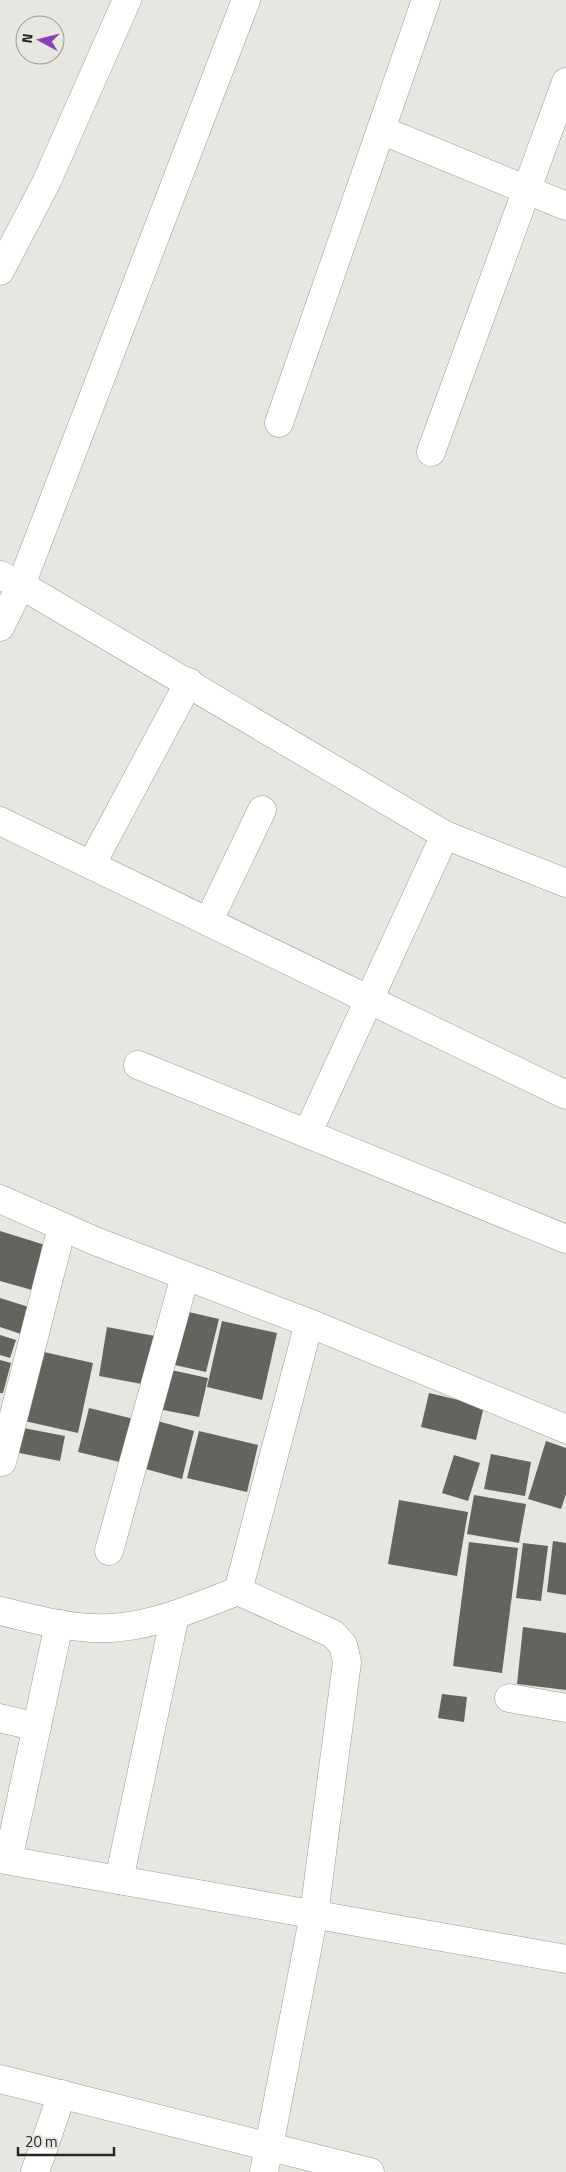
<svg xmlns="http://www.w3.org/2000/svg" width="566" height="2172" viewBox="0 0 566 2172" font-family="'Titillium Web',sans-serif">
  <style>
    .building { fill: #64645f }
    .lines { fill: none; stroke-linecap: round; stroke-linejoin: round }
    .street-casing { stroke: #9b9a95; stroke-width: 29 }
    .street { stroke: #fff; stroke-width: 28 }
  </style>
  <rect width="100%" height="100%" fill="#e7e6e1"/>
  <!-- building -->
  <g class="building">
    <polygon points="0,1231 45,1245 32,1290 0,1281"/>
    <polygon points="0,1298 29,1307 21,1334 0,1327"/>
    <polygon points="180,1310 219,1319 206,1372 166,1363"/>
    <polygon points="222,1321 277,1333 262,1400 207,1387"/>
    <polygon points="107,1327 155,1336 147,1385 99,1376"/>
    <polygon points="0,1335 16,1340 10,1358 0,1355"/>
    <polygon points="35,1350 93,1363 78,1433 20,1420"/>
    <polygon points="0,1360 11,1363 3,1393 0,1393"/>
    <polygon points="162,1368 208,1378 199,1417 153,1408"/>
    <polygon points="429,1393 484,1406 476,1440 421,1427"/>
    <polygon points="89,1408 138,1420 128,1464 78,1452"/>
    <polygon points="154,1420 194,1431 182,1479 142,1468"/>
    <polygon points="13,1426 65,1436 60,1461 9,1451"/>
    <polygon points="199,1431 258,1445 247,1492 187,1478"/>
    <polygon points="546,1441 566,1448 566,1494 561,1509 528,1499"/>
    <polygon points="491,1454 531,1462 525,1496 484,1489"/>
    <polygon points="454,1455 480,1463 468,1501 442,1493"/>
    <polygon points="474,1495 526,1504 519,1543 467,1534"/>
    <polygon points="399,1500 468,1512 457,1576 388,1564"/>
    <polygon points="553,1541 566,1543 566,1595 547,1592"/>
    <polygon points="469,1542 518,1548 502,1673 453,1666"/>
    <polygon points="523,1543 548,1546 541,1601 516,1598"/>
    <polygon points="523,1627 566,1633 566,1690 517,1684"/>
    <polygon points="442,1694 467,1697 464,1722 438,1718"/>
  </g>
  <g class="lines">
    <!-- street casing -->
    <g class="street-casing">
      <g id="street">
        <polyline points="381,130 566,206"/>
        <polyline points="0,271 46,183 127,0"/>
        <polyline points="279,423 426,0"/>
        <polyline points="431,452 566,82"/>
        <polyline points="0,575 21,585 445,835 566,883"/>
        <polyline points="0,627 21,585 246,0"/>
        <polyline points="0,821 566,1095"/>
        <polyline points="91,865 189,682"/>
        <polyline points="208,922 262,810"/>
        <polyline points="138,1065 566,1239"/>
        <polyline points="307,1134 445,835"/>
        <polyline points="0,1199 95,1241 309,1323 566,1429"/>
        <polyline points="2,1462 62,1227"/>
        <polyline points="109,1551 185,1276"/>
        <polyline points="238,1591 333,1634 343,1645 347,1662 314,1914 264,2172"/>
        <path d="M0,1611c35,8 73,19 110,17 44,-2 86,-21 128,-37l71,-268"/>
        <polyline points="509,1698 566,1708"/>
        <polyline points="0,1718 37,1727"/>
        <polyline points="0,1859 566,1959"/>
        <polyline points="8,1860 59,1624"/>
        <polyline points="119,1880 175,1615"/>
        <polyline points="0,2079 370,2172"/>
        <polyline points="35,2172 62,2094"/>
      </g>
    </g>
    <!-- street -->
    <use href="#street" class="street"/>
  </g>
  <!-- north arrow -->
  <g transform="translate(40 40) rotate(277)"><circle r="24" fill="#e7e6e1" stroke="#9a9a96"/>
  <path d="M0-4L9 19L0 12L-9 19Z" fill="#8541b5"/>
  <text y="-8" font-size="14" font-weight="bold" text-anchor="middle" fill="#272725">N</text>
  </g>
  <!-- scale -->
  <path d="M18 2147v8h96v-8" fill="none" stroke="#272725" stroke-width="2.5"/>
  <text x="25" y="2147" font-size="15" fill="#272725" stroke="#e7e6e1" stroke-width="4" paint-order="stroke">20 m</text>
</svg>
